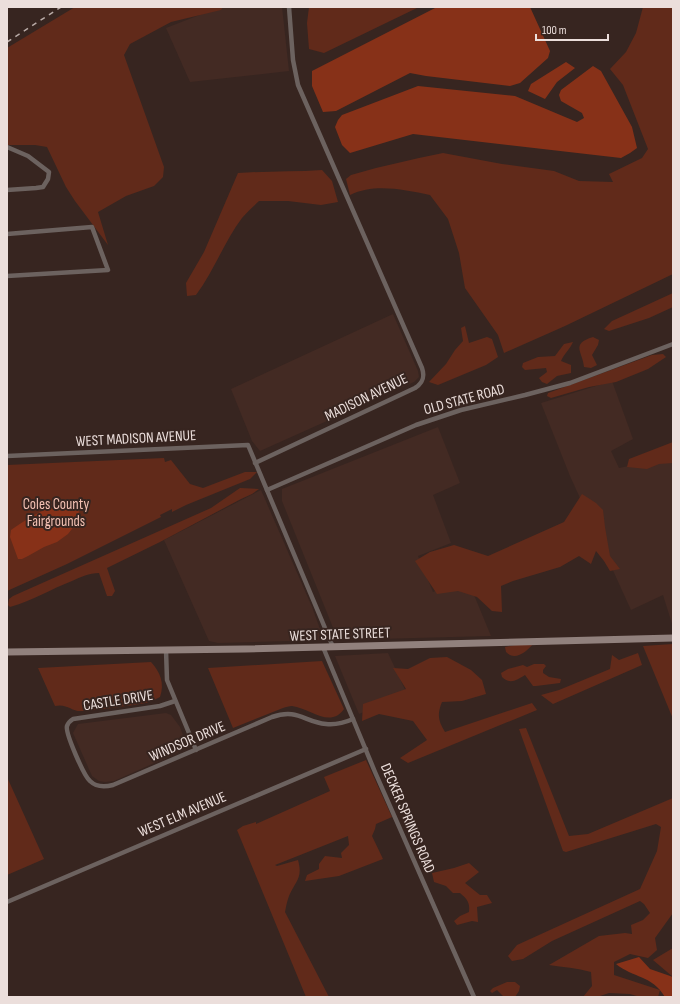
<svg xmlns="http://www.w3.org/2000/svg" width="680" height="1004" viewBox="0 0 680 1004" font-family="'Sofia Sans Condensed',sans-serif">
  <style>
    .built { fill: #432a23 }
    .green { fill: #612a1a }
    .water { fill: #873118 }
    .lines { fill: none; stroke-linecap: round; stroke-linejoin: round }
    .street { stroke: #6c625f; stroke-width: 4.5 }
    .secondary { stroke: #91817d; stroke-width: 7 }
    .rail { stroke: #b9aba7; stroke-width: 1.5; stroke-dasharray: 5 5; stroke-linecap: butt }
    .labels { text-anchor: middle; stroke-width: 4; stroke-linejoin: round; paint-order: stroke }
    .street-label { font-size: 15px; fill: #ebdedb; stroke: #372520 }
    .park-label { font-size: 15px; fill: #f3c1b3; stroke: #372520 }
  </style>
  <rect width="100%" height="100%" fill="#372520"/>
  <!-- built -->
  <g class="built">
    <polygon points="220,7 282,7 289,71 190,82 166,28"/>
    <polygon points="393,314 418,371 419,377 414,382 260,451 252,441 231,389"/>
    <polygon points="612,381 633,439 611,451 619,468 673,457 673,627 663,595 631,610 570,476 541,403"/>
    <polygon points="438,427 460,483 433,495 451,543 418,556 433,592 467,578 491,636 338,640 282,501 282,489"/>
    <polygon points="261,490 312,607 324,640 218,643 209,641 164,540"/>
    <polygon points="388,653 407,694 359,714 335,656"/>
    <polygon points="166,713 171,715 180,727 185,741 184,748 177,753 114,781 105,782 99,781 92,776 73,733 78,724"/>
  </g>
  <!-- green -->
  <g class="green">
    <polygon points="75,7 223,7 221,10 171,22 130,44 124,55 164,167 163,177 154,186 126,196 98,212 108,245 75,201 66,187 47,147 35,145 7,145 7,48"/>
    <polygon points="309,7 419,7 324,53 309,49 307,23"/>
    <path d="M643,7h30v267l-108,52 -61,27 -6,-18 -33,-47 -6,-35 -11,-34 -18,-24c-26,-5 -55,-12 -80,0l-4,-16 5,-4 25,-7 43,-10 24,-5 59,11 52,7 25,10 34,1 -4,-8 33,-16 6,-9 -25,-64 -13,-16 16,-17 10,-19z"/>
    <path d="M322,170l10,11 6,21 -17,3 -33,-4h-29c-5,5 -12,11 -17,17 -18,24 -28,53 -46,77l-9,1 -1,-13 18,-31 34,-79c28,-2 56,-1 84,-3z"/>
    <polygon points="673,293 673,307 649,318 609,331 604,329 612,321"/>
    <polygon points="465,326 469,343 487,337 492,339 498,357 486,365 438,385 429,382 446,364 455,350 463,341 461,328"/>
    <path d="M593,337l6,3 -1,5 -6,10 5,10 -6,3 -7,-1c-1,-15 -14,-23 9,-30z"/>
    <path d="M573,342c-3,7 -9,12 -12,19l10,4v8l-14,3 -10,8 -5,-2 -3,-4 8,-6 -1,-4 -21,2 -3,-3 1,-4 15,-6 17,-1 9,-12z"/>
    <polygon points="663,354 666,357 648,369 616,382 589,387 551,398 547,396 548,393 652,355"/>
    <polygon points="673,442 673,463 659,464 647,469 627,467 629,459"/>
    <polygon points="164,458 165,462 171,460 190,484 203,488 245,472 257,472 250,479 186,505 172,512 172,509 160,515 161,517 67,564 7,591 7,465"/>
    <path d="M240,488l19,1 -7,5 -11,5 -81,43 -53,26 8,23 -3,5h-5l-8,-23c-10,0 -18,4 -27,8 -21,8 -40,20 -62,26l-2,-2 1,-6 4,-3 198,-88z"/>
    <polygon points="582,494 596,503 603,510 605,527 610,556 620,569 610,571 604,561 596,551 591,564 579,556 560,567 513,581 501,586 502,612 492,611 477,597 458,591 437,594 415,561 430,552 454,545 488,556 564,522"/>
    <path d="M520,644h13c-6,7 -18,18 -27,8l-1,-5z"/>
    <polygon points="673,644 673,719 643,646"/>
    <polygon points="638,653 642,665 553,704 541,695 559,690 610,669 612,655 619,660"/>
    <path d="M447,657l24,13 11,10 4,14 -24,7 -20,1c-5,12 -4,19 3,30l87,-29 5,7 -129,53 -8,-5 27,-18 -14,-19 -34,-7 -17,7 1,-17 43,-15 -13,-21 15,1 22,-11z"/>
    <path d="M322,661l22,48c-14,20 -34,-1 -52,-3 -3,0 -6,1 -9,2l-50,20 -25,-60z"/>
    <path d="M151,662c9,10 14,21 9,35l-6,3 -8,3c-21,3 -43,7 -64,8 -10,1 -15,-8 -27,-5l-17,-38z"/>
    <path d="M534,664h10l2,2 -3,4v3l6,4 12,2 -1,4 -24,3h-3l-8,-11c-8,5 -15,10 -23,2l-1,-4 7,-4 15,-4 4,2z"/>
    <path d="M526,728l43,108 19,-2 85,-36v115l-18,25 2,12 -9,8 -18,-4 -16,8v13l46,15 -2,7h-18l-10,-3 -21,-1 -12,4h-14l9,-11 -1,-14c-14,-4 -28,-5 -42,-7l50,-29 26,-3 7,1 -1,-9 12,-5 7,-7 -6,-9 -4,-3 -88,40 -29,18 -11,2 -4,-5 9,-11 123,-56 17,-38 4,-24 -5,-3 -90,28 -3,-1 -44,-122z"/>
    <path d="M366,760l26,57 -16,7 -1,5 -3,7 11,23 -44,17 -34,5 2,-6 12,-6v-5l6,-8 17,2 -1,-5 8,-8 -1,-9 -73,29 2,1 21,-6c5,18 -2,20 -9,36 -2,5 -3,11 -4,16l44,85h-23l-69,-167 6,-4 13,-4v2l74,-33 -6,-14z"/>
    <polygon points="7,777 44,859 7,875"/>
    <path d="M469,863l10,9 -14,11 15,12h7l5,8 -15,4 1,15 -6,-1 -15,4 -3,-4 6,-5 9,-4c1,-10 -2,-13 -9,-19h-7l-7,-7 -12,-4 -2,-9 22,-5z"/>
    <polygon points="673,948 673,977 653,960"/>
    <polygon points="507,982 515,982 520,986 519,991 515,997 504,997 497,990 492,993 490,991 493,988"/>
  </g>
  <!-- water -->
  <g class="water">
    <polygon points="437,7 530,7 550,51 548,58 520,83 510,86 426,76 410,73 336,111 323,112 312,86 312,71"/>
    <polygon points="566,62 575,68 557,82 545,99 528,91 531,84"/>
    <polygon points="593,66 601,71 632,127 637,148 630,153 621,158 413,134 350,153 342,145 335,127 338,120 342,115 418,86 515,96 577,122 584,118 582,113 561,101 559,95 561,90"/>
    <path d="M66,503h9l4,5 -1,13 -10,13 -11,8 -13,5 -16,9 -6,3h-4l-8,-22 1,-7c19,-13 33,-22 55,-27z"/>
    <path d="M639,957l11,12 23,8v20h-8c-13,-22 -32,-19 -49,-33z"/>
  </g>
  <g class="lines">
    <!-- street -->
    <g class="street">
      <polyline points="7,147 28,156 49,172 48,179 43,187 36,188 7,190"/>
      <polyline points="7,234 92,227 108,270 7,276"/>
      <polyline points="7,456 248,445 333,647"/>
      <path d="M255,463l160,-75c8,-5 10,-11 7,-20l-124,-283 -5,-25 -4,-53"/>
      <polyline points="267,490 416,425 461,410 525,395 570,383 673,344"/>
      <polyline points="323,647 375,772 474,997"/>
      <polyline points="166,650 167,680 196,750"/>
      <path d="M175,701l-15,5 -87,13c-3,2 -5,4 -6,7 -2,7 17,50 23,55 6,6 15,6 23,4l159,-68c26,-9 32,5 54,7 10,1 18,-1 27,-5"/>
      <polyline points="7,902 366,749"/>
    </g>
    <!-- secondary -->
    <polyline class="secondary" points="7,652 245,649 673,638"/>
    <!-- rail -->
    <polyline class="rail" points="7,42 61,7"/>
  </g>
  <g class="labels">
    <!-- street labels -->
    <g class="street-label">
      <text transform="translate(366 397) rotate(-26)" y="5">MADISON AVENUE</text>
      <text transform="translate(464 399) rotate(-15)" y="5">OLD STATE ROAD</text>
      <text transform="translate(136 438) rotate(-3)" y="5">WEST MADISON AVENUE</text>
      <text transform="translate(340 634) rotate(-2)" y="5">WEST STATE STREET</text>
      <text transform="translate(118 700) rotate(-9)" y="5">CASTLE DRIVE</text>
      <text transform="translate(187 741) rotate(-23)" y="5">WINDSOR DRIVE</text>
      <text transform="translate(182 814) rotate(-23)" y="5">WEST ELM AVENUE</text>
      <text transform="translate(408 818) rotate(67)" y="5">DECKER SPRINGS ROAD</text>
    </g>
    <!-- park labels -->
    <g class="park-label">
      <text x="56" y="509">Coles County<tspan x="56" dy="17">Fairgrounds</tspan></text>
    </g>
  </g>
  <!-- border -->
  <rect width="680" height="1004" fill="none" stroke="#ebdedb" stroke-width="16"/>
  <!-- scale -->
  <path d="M536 34v6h72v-6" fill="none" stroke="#ebdedb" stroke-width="2"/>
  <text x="542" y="34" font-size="12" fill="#ebdedb" stroke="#372520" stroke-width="3" paint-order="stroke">100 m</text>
</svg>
